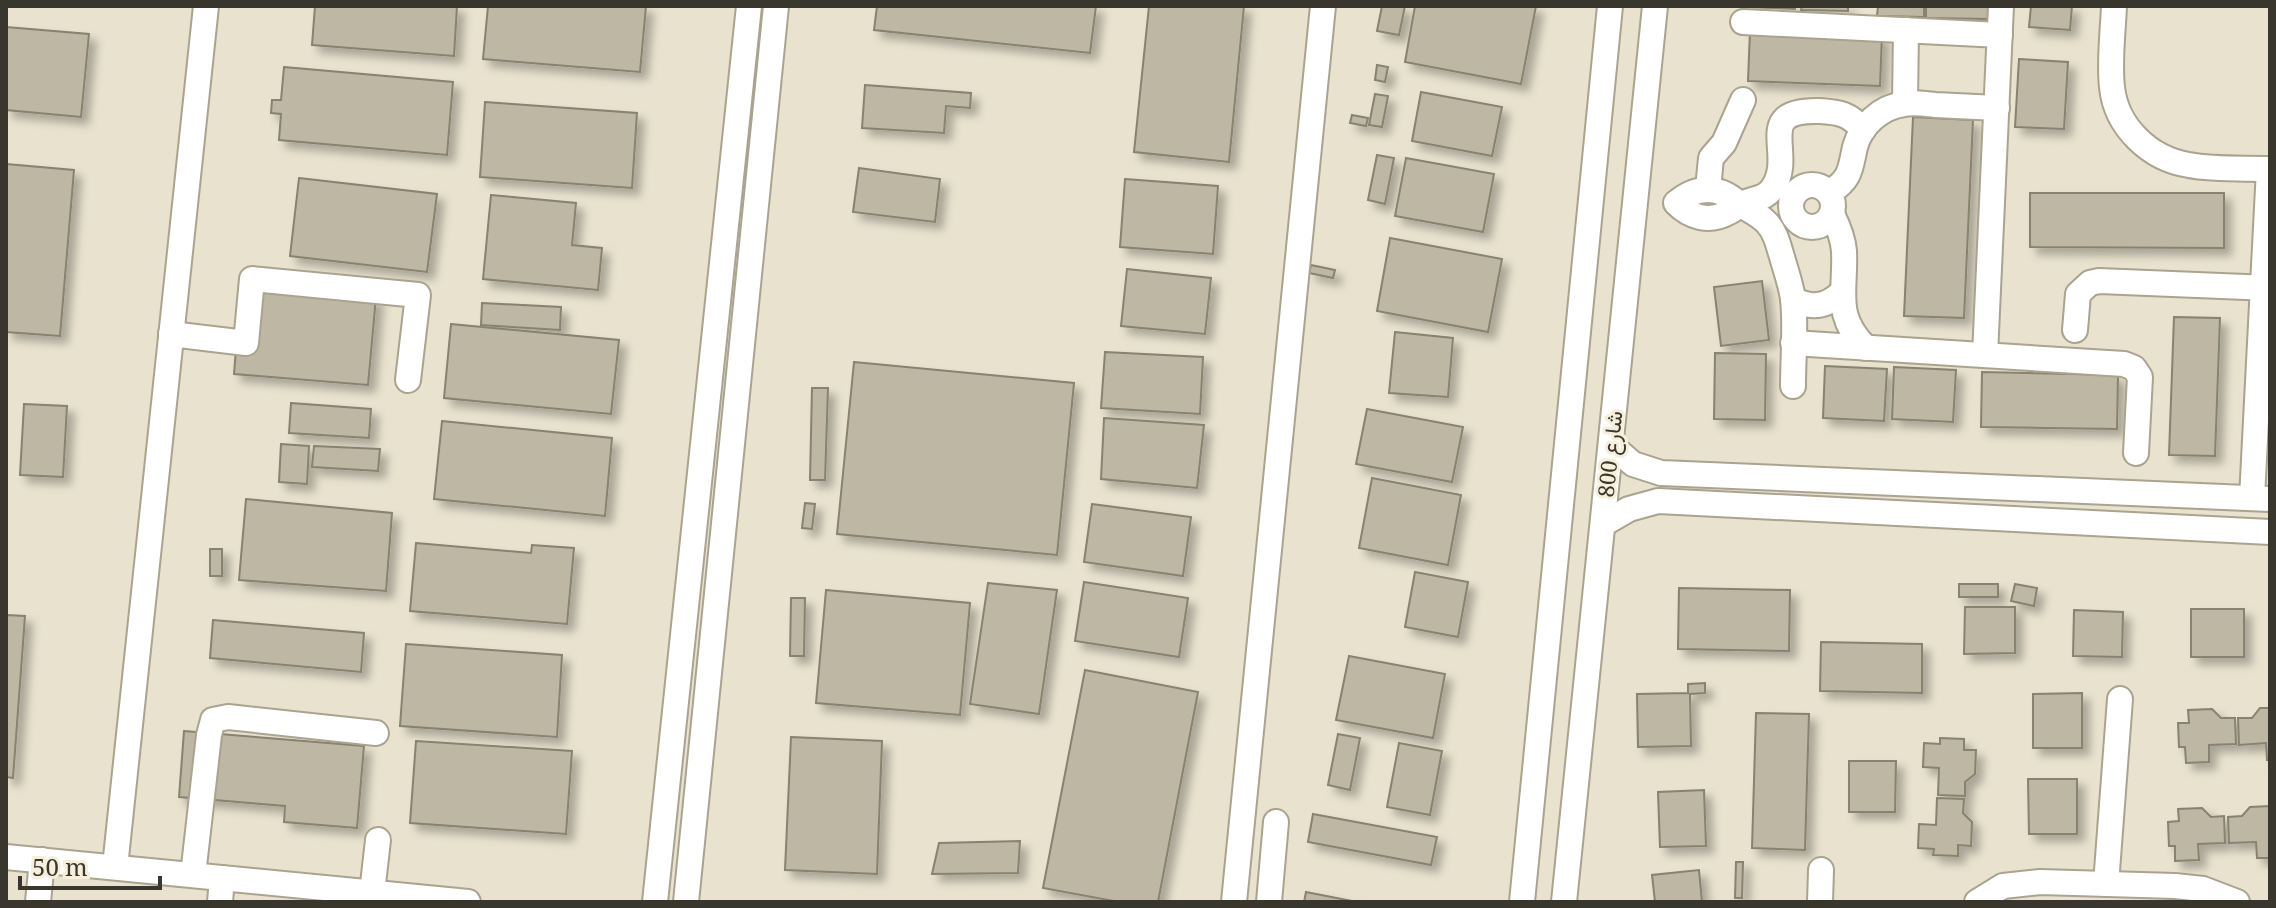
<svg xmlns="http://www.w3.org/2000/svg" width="2276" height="908" viewBox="0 0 2276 908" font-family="'Noto Serif',Vazirmatn,serif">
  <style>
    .building { fill: #bdb7a3; stroke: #88826f; stroke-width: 2; filter: url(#shadow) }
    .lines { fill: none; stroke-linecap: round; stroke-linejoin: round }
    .minor-casing { stroke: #a9a38f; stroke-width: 28 }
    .minor { stroke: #fff; stroke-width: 24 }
    .labels { text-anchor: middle; stroke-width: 6; stroke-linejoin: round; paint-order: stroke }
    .street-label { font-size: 22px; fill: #39362e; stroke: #f6efdb }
  </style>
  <defs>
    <filter id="shadow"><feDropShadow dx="7" dy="7" stdDeviation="4" flood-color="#0004"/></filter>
  </defs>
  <rect width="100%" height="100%" fill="#e8e2ce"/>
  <!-- building -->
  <g class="building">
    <polygon points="315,6 457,6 454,56 312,45"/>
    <polygon points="488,6 646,6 640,72 483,59"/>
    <polygon points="877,6 1096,6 1090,53 874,30"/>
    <polygon points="1149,6 1244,6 1229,162 1134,152"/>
    <polygon points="1382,6 1405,6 1399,35 1377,31"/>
    <polygon points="1415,6 1536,6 1521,84 1405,62"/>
    <polygon points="1749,6 1795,6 1795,9 1749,7"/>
    <polygon points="1802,6 1848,6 1848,11 1801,10"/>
    <polygon points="1878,6 1924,6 1924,17 1877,16"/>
    <polygon points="1926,6 1990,6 1989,19 1926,18"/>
    <polygon points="2031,6 2072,6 2070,30 2029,27"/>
    <polygon points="6,27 89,34 81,117 6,110"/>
    <polygon points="1750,31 1882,35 1880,86 1748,81"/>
    <polygon points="2019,59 2068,62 2064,129 2015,127"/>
    <polygon points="1377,65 1388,67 1385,82 1375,80"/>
    <polygon points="284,67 453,82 447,155 279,140 281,114 271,113 272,100 281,100"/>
    <polygon points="865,85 971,93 970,108 946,106 944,133 862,128"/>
    <polygon points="1421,92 1502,107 1492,156 1412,141"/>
    <polygon points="1375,94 1388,96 1382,127 1369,125"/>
    <polygon points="485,102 637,113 632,188 480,177"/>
    <polygon points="1352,115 1368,118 1366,126 1350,123"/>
    <polygon points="1913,117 1973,120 1964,318 1904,316"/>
    <polygon points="1377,155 1394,158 1385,204 1368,200"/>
    <polygon points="1406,158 1494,174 1483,232 1395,216"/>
    <polygon points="6,164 74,170 60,336 6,332"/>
    <polygon points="859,168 940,179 935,222 853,212"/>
    <polygon points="299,178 437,194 427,272 290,256"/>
    <polygon points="1125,179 1218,186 1213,254 1120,247"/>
    <polygon points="2030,193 2224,193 2224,248 2030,247"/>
    <polygon points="491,195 576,203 572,245 602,248 598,290 483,279"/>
    <polygon points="1390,238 1502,259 1488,332 1377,311"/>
    <polygon points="1311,265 1335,270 1333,278 1309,273"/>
    <polygon points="1127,269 1211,278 1205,334 1121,326"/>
    <polygon points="1762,281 1769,340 1721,346 1714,287"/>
    <polygon points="241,286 376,297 368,385 234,374"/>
    <polygon points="482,303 561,307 560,330 481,325"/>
    <polygon points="2174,317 2220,318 2215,456 2169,455"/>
    <polygon points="451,324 619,340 611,414 444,398"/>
    <polygon points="1395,332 1453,338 1448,397 1389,393"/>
    <polygon points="1105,352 1203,357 1200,414 1101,408"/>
    <polygon points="1715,353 1766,354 1765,420 1714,419"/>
    <polygon points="854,362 1074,383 1057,555 837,534"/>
    <polygon points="1825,366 1887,369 1884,421 1823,418"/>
    <polygon points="1894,367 1956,370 1953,422 1892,419"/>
    <polygon points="1982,372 2118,375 2117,429 1981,427"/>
    <polygon points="812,388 828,388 825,480 810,480"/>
    <polygon points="291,403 371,409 369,438 289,433"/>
    <polygon points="24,404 67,406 63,477 20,475"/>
    <polygon points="1367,409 1463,427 1452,482 1356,464"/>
    <polygon points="1104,418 1204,425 1197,488 1101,479"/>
    <polygon points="442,421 612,438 605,516 434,499"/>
    <polygon points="281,444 309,446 307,484 279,482"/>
    <polygon points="314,446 380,449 378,471 312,467"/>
    <polygon points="1372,478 1461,495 1448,565 1359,548"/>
    <polygon points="246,499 392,513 386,591 239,580"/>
    <polygon points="805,503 815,504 812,529 802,528"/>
    <polygon points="1092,504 1191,517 1183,576 1084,562"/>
    <polygon points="416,543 531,553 532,545 574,548 567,624 410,611"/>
    <rect x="210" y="549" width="12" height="27"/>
    <polygon points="1415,572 1468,582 1458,637 1405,627"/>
    <polygon points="1084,582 1188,598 1179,657 1075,641"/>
    <polygon points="988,583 1057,590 1039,714 970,704"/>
    <rect x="1959" y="584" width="39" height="13"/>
    <polygon points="2015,584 2037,588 2034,606 2011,601"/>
    <polygon points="1679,588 1790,590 1789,651 1678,649"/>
    <polygon points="826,590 970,603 960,715 816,703"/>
    <polygon points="791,598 805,598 804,656 790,656"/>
    <polygon points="1965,607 2015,607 2015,653 1964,654"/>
    <rect x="2191" y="609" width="53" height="48"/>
    <polygon points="2074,610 2123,612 2122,657 2073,656"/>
    <polygon points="6,615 25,616 13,778 6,777"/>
    <polygon points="213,620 364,633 361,672 210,658"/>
    <polygon points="1821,642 1922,644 1922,693 1820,691"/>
    <polygon points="406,644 562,655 557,737 400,726"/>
    <polygon points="1349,656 1445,674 1433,738 1336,720"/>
    <polygon points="1085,670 1198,692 1158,902 1119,902 1043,888"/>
    <polygon points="1705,683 1705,693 1690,694 1691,746 1638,747 1637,694 1688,693 1688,684"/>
    <polygon points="2082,693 2082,748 2033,748 2033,694"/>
    <polygon points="2260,708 2270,708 2270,760 2267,760 2266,743 2239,745 2238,718 2252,718"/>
    <polygon points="2212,709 2221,718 2235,718 2236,744 2209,745 2209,762 2186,763 2185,747 2179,747 2178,723 2189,723 2188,710"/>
    <polygon points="1756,713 1809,714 1805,850 1752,848"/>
    <polygon points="184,731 364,746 357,828 284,822 285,806 179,797"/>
    <polygon points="1338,734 1360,738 1350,790 1328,785"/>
    <polygon points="791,737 882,741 877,874 785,870"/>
    <polygon points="1940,738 1964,739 1964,750 1976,750 1975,774 1965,782 1965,796 1938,795 1939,768 1923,767 1924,743 1940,744"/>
    <polygon points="416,741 572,751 566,834 410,823"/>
    <polygon points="1399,743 1442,751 1430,815 1387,807"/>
    <polygon points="1849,761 1896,761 1895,812 1849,812"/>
    <polygon points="2028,779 2077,779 2077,834 2029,834"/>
    <polygon points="1704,790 1706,846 1660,847 1658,792"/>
    <polygon points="1937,798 1964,799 1963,813 1972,822 1971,846 1958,845 1958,856 1933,855 1934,849 1918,848 1919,824 1936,825"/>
    <polygon points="2270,806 2270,858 2257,858 2256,842 2229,843 2228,817 2242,816 2250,807"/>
    <polygon points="2202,808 2211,817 2224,816 2225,843 2198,844 2199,860 2175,861 2175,846 2169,846 2168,822 2179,821 2178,809"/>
    <polygon points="1313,814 1437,837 1431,865 1308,842"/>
    <polygon points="1020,841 1018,873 932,874 939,843"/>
    <polygon points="1736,862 1743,862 1742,898 1735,898"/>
    <polygon points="1699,870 1702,902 1655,902 1652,875"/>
    <polygon points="1306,892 1357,902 1304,902"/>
  </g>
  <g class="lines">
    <!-- minor casing -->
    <g class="minor-casing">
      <g id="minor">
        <path d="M2114,6c-1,26 -5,55 -2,81 4,40 38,72 77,78 26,5 55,3 81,4"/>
        <polyline points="1743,22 2000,35"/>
        <polyline points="1905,103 1906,30"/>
        <circle cx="1812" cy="206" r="21"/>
        <polyline points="1708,189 1711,158 1724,143 1743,100"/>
        <path d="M1829,193c22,-14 21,-23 26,-46 6,-22 26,-40 49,-43 9,-2 21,0 31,1 20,1 41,2 62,3"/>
        <path d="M1832,214c6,12 11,24 12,37 2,41 -11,64 22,97"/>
        <path d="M1793,299c18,10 33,8 48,-6"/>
        <polyline points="2075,330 2078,294 2090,283 2099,281 2270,288"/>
        <polyline points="171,334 246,343 252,279 418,295 408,380"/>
        <polyline points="1793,343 2124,364 2134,368 2140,377 2136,453"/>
        <polyline points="1985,355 2001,6"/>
        <path d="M1793,386c0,-28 3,-58 0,-87 -2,-14 -7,-28 -11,-42 -4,-13 -6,-24 -15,-34 -9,-10 -20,-13 -30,-21 -20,-17 -41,-16 -61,1 14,14 33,20 51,10 6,-2 10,-7 16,-10 12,-5 24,-4 31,-17 21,-34 -22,-77 46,-75 19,1 30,3 43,19"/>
        <polyline points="1611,445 1633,464 1661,473 2270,499"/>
        <polyline points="2252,498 2269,169"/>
        <polyline points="1603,524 1629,509 1658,501 2270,532"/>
        <polyline points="6,857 468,902"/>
        <polyline points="115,867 206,6"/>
        <polyline points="193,875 209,735 213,720 228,717 376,733"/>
        <polyline points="2106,884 2120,699"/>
        <polyline points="372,893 378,840"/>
        <polyline points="38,902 42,860"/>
        <polyline points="220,902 222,878"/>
        <polyline points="655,902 749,6"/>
        <polyline points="686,902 776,6"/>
        <polyline points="1234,902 1323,6"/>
        <polyline points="1269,902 1276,822"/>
        <polyline points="1522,902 1610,6"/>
        <polyline points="1564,902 1655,6"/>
        <polyline points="1820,902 1821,870"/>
        <polyline points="1977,902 2003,886 2040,882 2175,886 2203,889 2237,902"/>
      </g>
    </g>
    <!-- minor -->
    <use href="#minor" class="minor"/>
  </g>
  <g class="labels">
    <!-- street labels -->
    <g class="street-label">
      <text transform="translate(1610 454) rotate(-84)" y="8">شارع 800</text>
    </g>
  </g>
  <!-- border -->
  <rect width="2276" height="908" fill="none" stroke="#39362e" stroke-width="16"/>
  <!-- scale -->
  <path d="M20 876v12h140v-12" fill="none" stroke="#39362e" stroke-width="4"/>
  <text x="32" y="876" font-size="24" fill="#39362e" stroke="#f6efdb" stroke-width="6" paint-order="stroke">50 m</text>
</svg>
